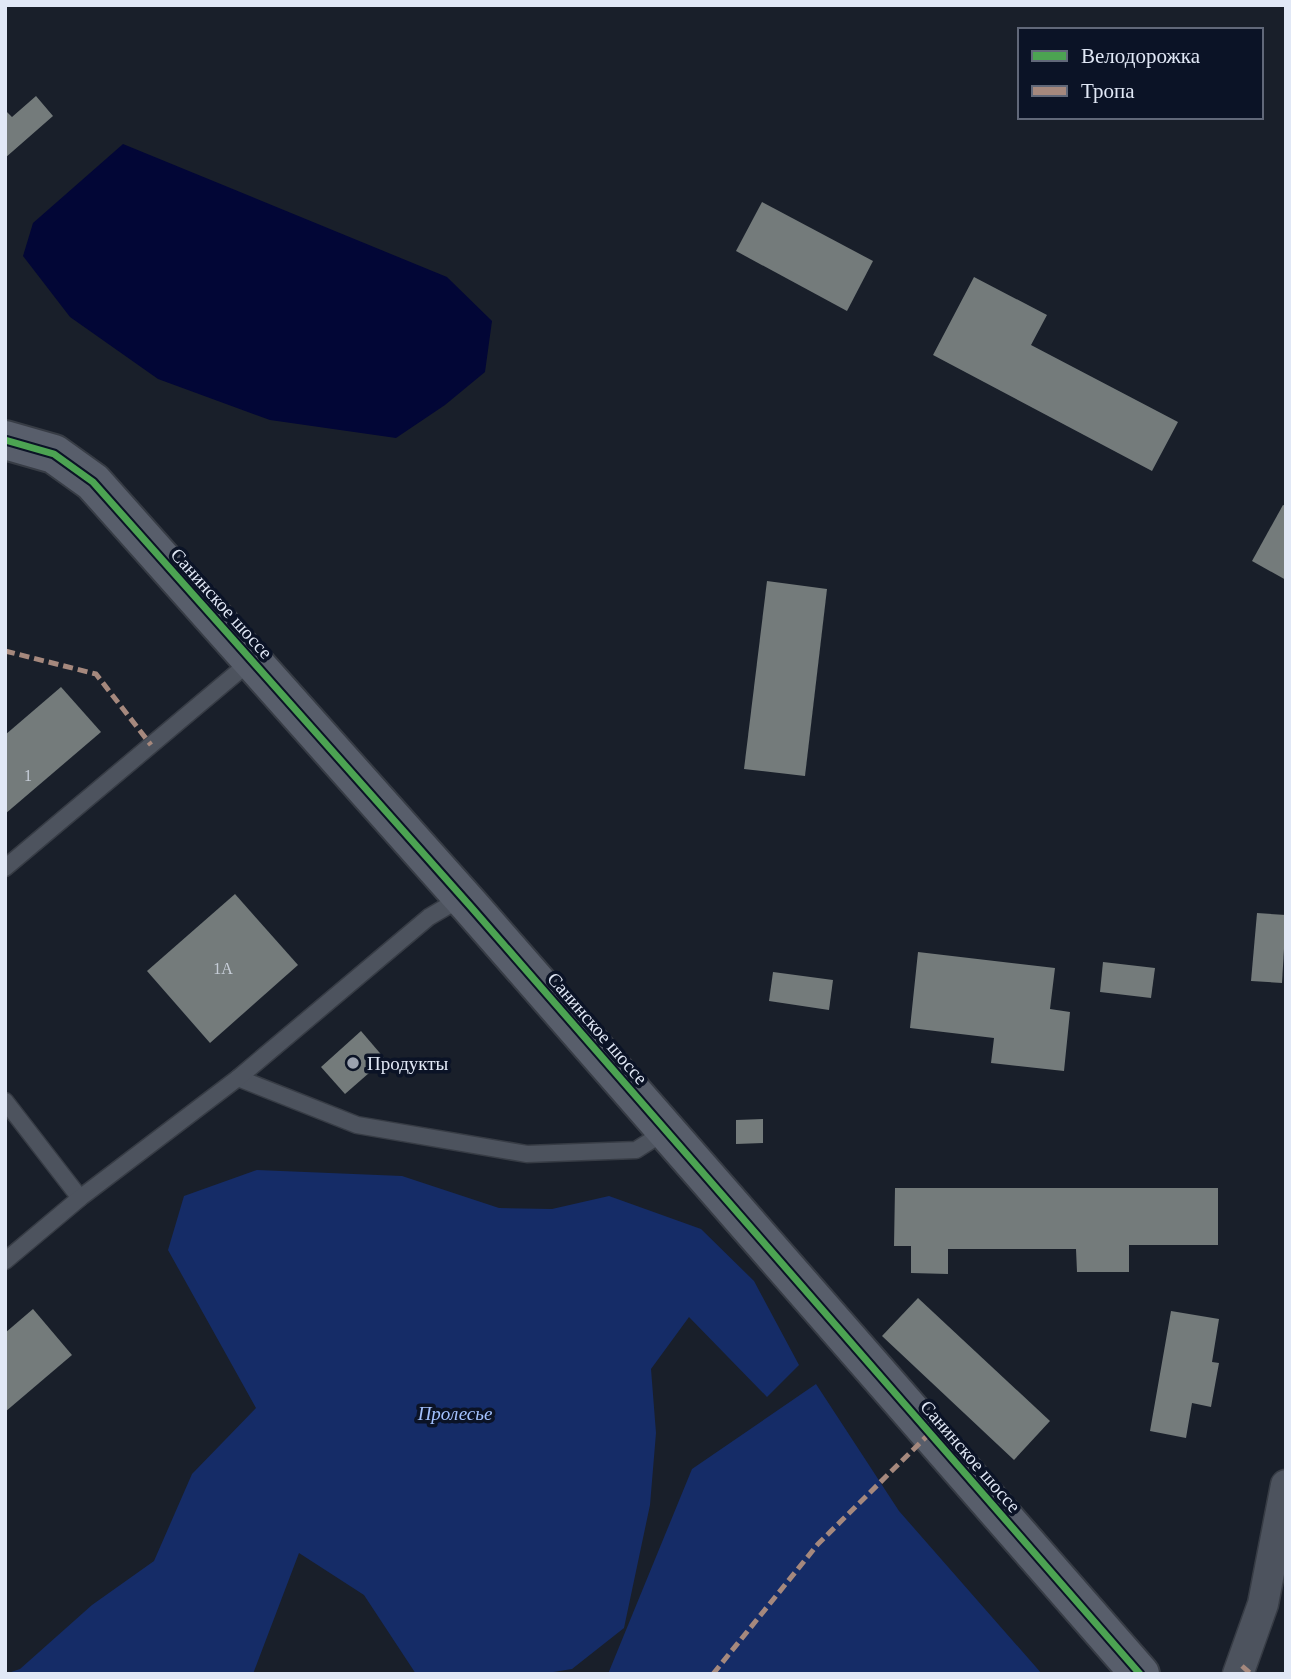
<svg xmlns="http://www.w3.org/2000/svg" width="1291" height="1679" viewBox="0 0 1291 1679" font-family="Georgia,serif">
  <style>
    .green { fill: #152c67 }
    .water { fill: #020636 }
    .building { fill: #747b7b }
    .lines { fill: none; stroke-linecap: round; stroke-linejoin: round }
    .lane-casing { stroke: #373c45; stroke-width: 19 }
    .street-casing { stroke: #373c45; stroke-width: 33 }
    .secondary-casing { stroke: #373c45; stroke-width: 42 }
    .lane { stroke: #4d535e; stroke-width: 16 }
    .street { stroke: #4d535e; stroke-width: 30 }
    .secondary { stroke: #585e6b; stroke-width: 38 }
    .quiet { stroke: #a5887d; stroke-width: 5; stroke-dasharray: 10 5; stroke-linecap: butt }
    .cycleway-casing { stroke: #0b1326; stroke-width: 11 }
    .cycleway { stroke: #4ca352; stroke-width: 7 }
    .poi-dot { fill: #9ba2af; stroke: #0b1326; stroke-width: 2.5 }
    .labels { text-anchor: middle; stroke-width: 7; stroke-linejoin: round; paint-order: stroke }
    .number-label { font-size: 16px; fill: #c6cdd7 }
    .street-label { font-size: 19px; fill: #e1e8f6; stroke: #0b1326 }
    .poi-label { font-size: 19px; fill: #e1e8f6; stroke: #0b1326; text-anchor: start }
    .park-label { font-size: 19px; font-style: italic; fill: #a3c1fd; stroke: #0b1326 }
  </style>
  <rect width="100%" height="100%" fill="#191f2a"/>
  <!-- green -->
  <g class="green">
    <polygon points="257,1170 402,1176 499,1208 552,1209 609,1196 701,1229 754,1281 799,1365 767,1397 689,1317 651,1369 656,1433 650,1505 624,1628 572,1669 541,1674 416,1674 364,1595 299,1553 253,1674 5,1674 20,1669 92,1605 154,1561 192,1474 256,1408 168,1250 184,1196"/>
    <polygon points="816,1384 899,1511 1042,1674 608,1674 692,1469"/>
  </g>
  <!-- water -->
  <polygon class="water" points="123,144 447,277 492,321 485,372 445,405 396,438 270,420 158,379 70,317 23,256 33,223"/>
  <!-- building -->
  <g class="building">
    <polygon points="36,96 53,116 5,158 5,110 12,117"/>
    <polygon points="762,202 873,261 847,311 736,251"/>
    <polygon points="974,277 1047,315 1031,345 1178,422 1152,471 933,355"/>
    <polygon points="1283,505 1286,506 1286,580 1252,561"/>
    <polygon points="767,581 827,589 805,776 744,769"/>
    <polygon points="61,687 101,732 5,814 5,735"/>
    <polygon points="235,894 298,965 210,1043 147,971"/>
    <polygon points="1257,913 1286,915 1282,983 1251,981"/>
    <polygon points="918,952 1055,968 1050,1009 1070,1012 1064,1071 991,1063 994,1038 910,1028"/>
    <polygon points="1103,962 1155,968 1151,998 1100,992"/>
    <polygon points="773,972 833,980 829,1010 769,1001"/>
    <polygon points="361,1031 385,1059 345,1094 321,1067"/>
    <polygon points="763,1119 763,1143 736,1144 736,1120"/>
    <polygon points="895,1188 1218,1188 1218,1245 1129,1245 1129,1272 1077,1272 1076,1249 948,1249 948,1274 911,1273 911,1246 894,1246"/>
    <polygon points="918,1298 1050,1421 1014,1460 882,1336"/>
    <polygon points="33,1309 72,1355 5,1412 5,1333"/>
    <polygon points="1171,1311 1219,1319 1212,1362 1219,1363 1211,1407 1192,1403 1186,1438 1150,1431"/>
  </g>
  <g class="lines">
    <!-- lane casing -->
    <g class="lane-casing">
      <g id="lane">
        <polyline points="5,868 252,660"/>
        <polyline points="238,1078 357,1125 527,1154 636,1150 666,1131"/>
        <polyline points="5,1101 80,1198"/>
        <polyline points="5,1261 80,1198 238,1078 429,917 463,897"/>
      </g>
    </g>
    <!-- street casing -->
    <g class="street-casing">
      <polyline id="street" points="1238,1674 1263,1604 1286,1485"/>
    </g>
    <!-- secondary casing -->
    <g class="secondary-casing">
      <polyline id="secondary" points="5,440 54,454 93,482 471,907 1140,1674"/>
    </g>
    <!-- lane -->
    <use href="#lane" class="lane"/>
    <!-- street -->
    <use href="#street" class="street"/>
    <!-- secondary -->
    <use href="#secondary" class="secondary"/>
    <!-- quiet -->
    <g class="quiet">
      <polyline points="5,651 96,674 151,745"/>
      <polyline points="1242,1666 1251,1674"/>
      <polyline points="713,1674 818,1544 930,1433"/>
    </g>
    <!-- cycleway casing -->
    <g class="cycleway-casing">
      <polyline id="cycleway" points="5,440 54,454 93,482 471,907 1140,1674"/>
    </g>
    <!-- cycleway -->
    <use href="#cycleway" class="cycleway"/>
  </g>
  <!-- markers -->
  <circle class="poi-dot" cx="353" cy="1063" r="7"/>
  <g class="labels">
    <!-- number labels -->
    <g class="number-label">
      <text x="28" y="781">1</text>
      <text x="223" y="974">1А</text>
    </g>
    <!-- street labels -->
    <g class="street-label">
      <text transform="translate(222 603) rotate(48)" y="7">Санинское шоссе</text>
      <text transform="translate(598 1028) rotate(49)" y="7">Санинское шоссе</text>
      <text transform="translate(971 1456) rotate(49)" y="7">Санинское шоссе</text>
    </g>
    <!-- poi labels -->
    <g class="poi-label">
      <text x="367" y="1070">Продукты</text>
    </g>
    <!-- park labels -->
    <g class="park-label">
      <text x="455" y="1420">Пролесье</text>
    </g>
  </g>
  <!-- border -->
  <rect width="1291" height="1679" fill="none" stroke="#e1e8f6" stroke-width="14"/>
  <!-- legend -->
  <rect x="1018" y="28" width="245" height="91" fill="#0b1326" stroke="#616879" stroke-width="2"/>
  <rect x="1032" y="51" width="35" height="10" fill="#4ca352" stroke="#616879" stroke-width="2"/>
  <text x="1081" y="63" font-size="21" fill="#e1e8f6">Велодорожка</text>
  <rect x="1032" y="86" width="35" height="10" fill="#a5887d" stroke="#616879" stroke-width="2"/>
  <text x="1081" y="98" font-size="21" fill="#e1e8f6">Тропа</text>
</svg>
